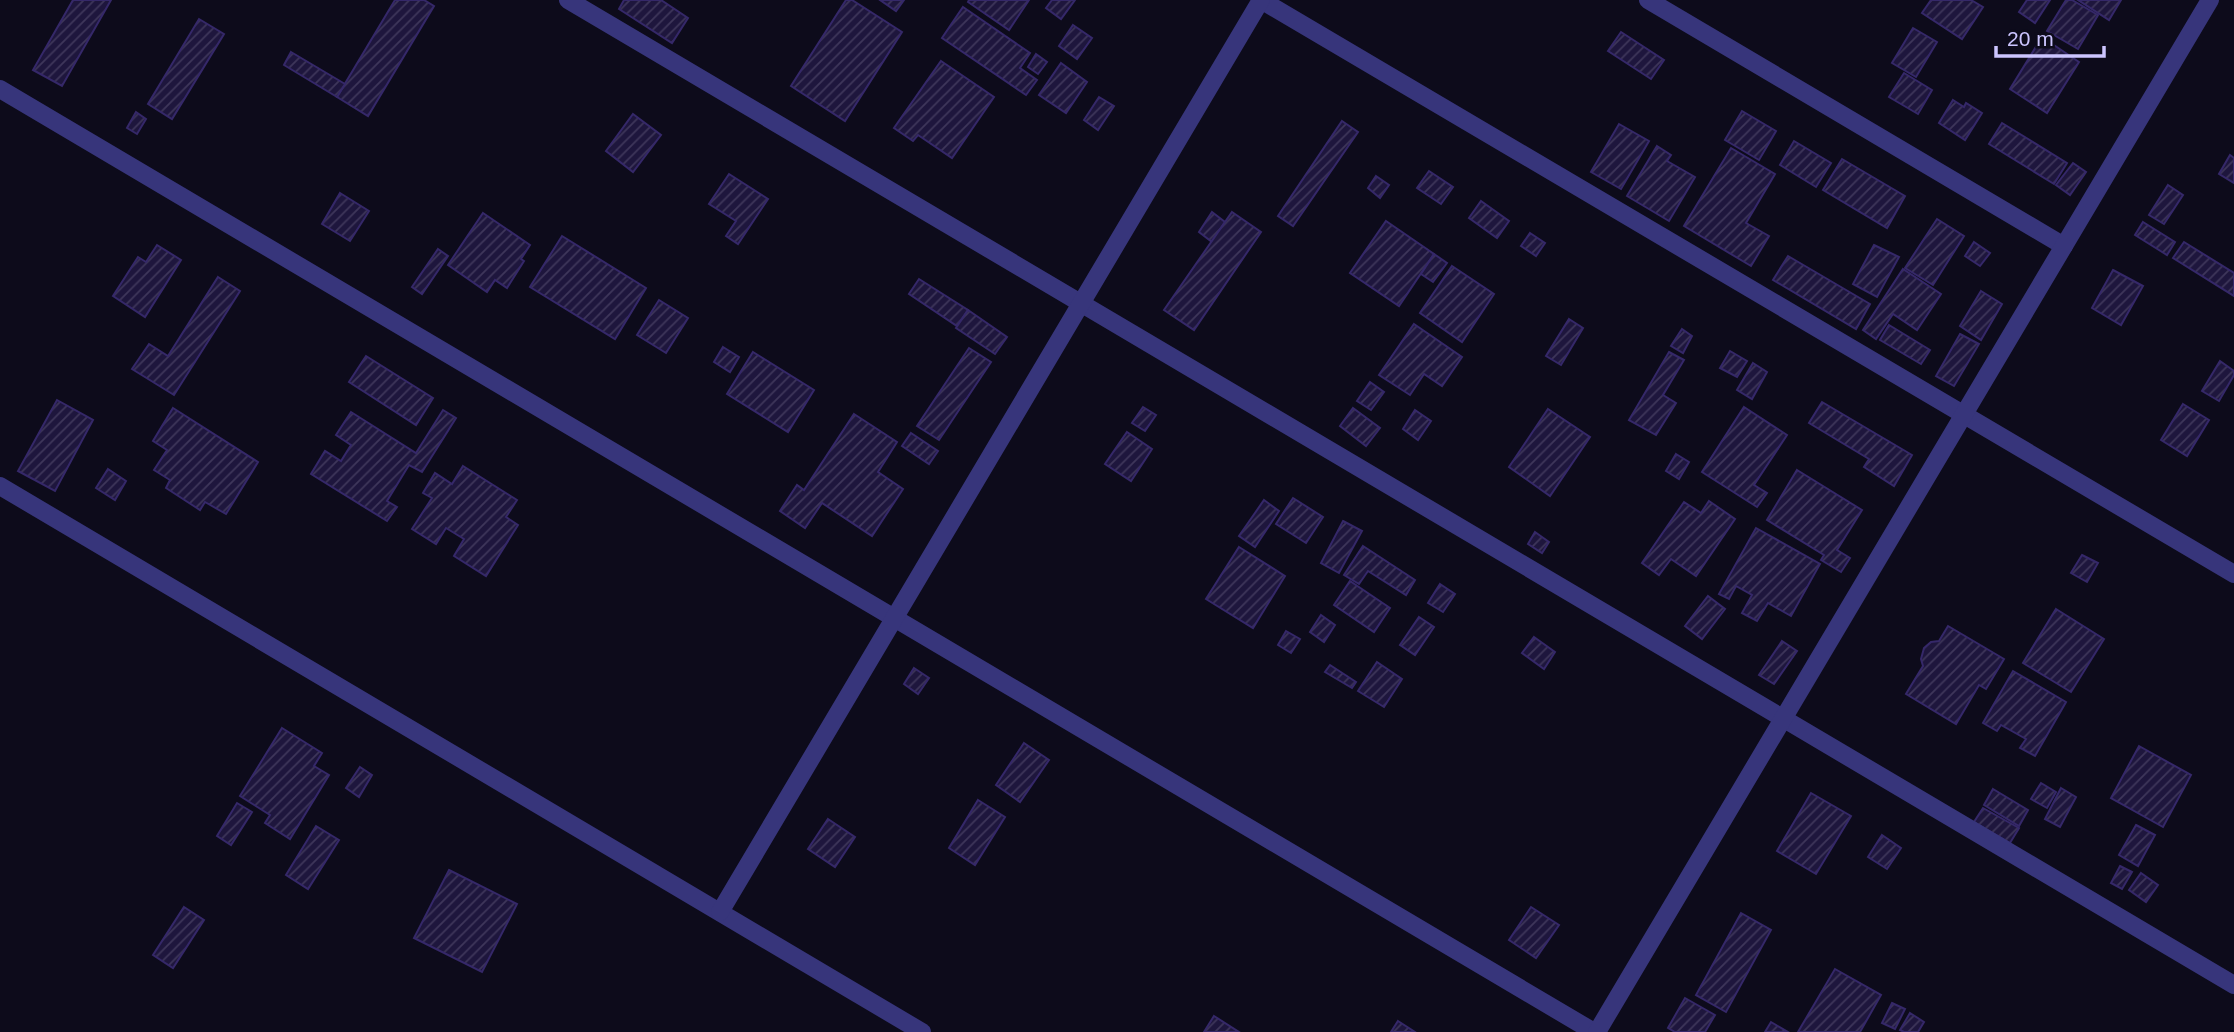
<svg xmlns="http://www.w3.org/2000/svg" width="2234" height="1032" viewBox="0 0 2234 1032" font-family="Helvetica,sans-serif">
  <style>
    .building { fill: url(#building-hatch); stroke: #352869; stroke-width: 2 }
    .lines { fill: none; stroke-linecap: round; stroke-linejoin: round }
    .street { stroke: #37357b; stroke-width: 18 }
  </style>
  <defs>
    <pattern id="building-hatch" width="6" height="6" patternUnits="userSpaceOnUse" patternTransform="scale(1.75)"><rect width="6" height="6" fill="#1e163d"/><path d="M-1 1l2-2M0 6l6-6M5 7l2-2" fill="none" stroke="#3e365a"/></pattern>
  </defs>
  <rect width="100%" height="100%" fill="#0d0b1b"/>
  <!-- building -->
  <g class="building">
    <polygon points="73,0 111,0 62,86 33,70"/>
    <polygon points="395,0 424,0 434,6 368,116 337,97"/>
    <polygon points="624,0 661,0 688,18 672,43 619,9"/>
    <polygon points="846,0 852,0 902,32 845,121 791,86"/>
    <polygon points="880,0 904,0 896,11"/>
    <polygon points="969,0 1029,0 1009,30 968,2"/>
    <polygon points="1052,0 1075,0 1061,19 1046,8"/>
    <polygon points="1931,0 1971,0 1983,7 1962,39 1922,13"/>
    <polygon points="2027,0 2050,0 2035,23 2019,12"/>
    <polygon points="2066,0 2072,0 2098,15 2078,49 2047,31"/>
    <polygon points="2078,0 2121,0 2109,20"/>
    <polygon points="963,7 1030,53 1020,68 1037,80 1026,95 942,38"/>
    <polygon points="199,19 224,34 172,119 148,104"/>
    <polygon points="1073,25 1092,38 1077,59 1059,46"/>
    <polygon points="1913,28 1937,42 1916,77 1892,63"/>
    <polygon points="1621,32 1664,60 1651,79 1608,51"/>
    <polygon points="2042,37 2079,62 2047,113 2010,89"/>
    <polygon points="291,52 345,84 337,97 284,65"/>
    <polygon points="1036,54 1047,62 1038,74 1028,67"/>
    <polygon points="941,61 994,97 952,158 918,135 913,141 894,128"/>
    <polygon points="1061,63 1087,82 1066,113 1039,95"/>
    <polygon points="1904,73 1932,90 1918,114 1889,97"/>
    <polygon points="1099,97 1114,106 1098,130 1084,120"/>
    <polygon points="1953,100 1964,107 1966,103 1982,113 1965,140 1939,123"/>
    <polygon points="1742,111 1776,131 1759,160 1725,140"/>
    <polygon points="136,112 146,119 137,134 127,128"/>
    <polygon points="633,114 661,135 633,172 606,151"/>
    <polygon points="1342,121 1358,132 1293,226 1278,216"/>
    <polygon points="2002,123 2067,163 2054,184 1989,144"/>
    <polygon points="1619,124 1649,141 1621,189 1591,172"/>
    <polygon points="1794,141 1831,163 1816,187 1780,165"/>
    <polygon points="1657,146 1671,155 1667,161 1695,177 1669,221 1627,196"/>
    <polygon points="1731,148 1775,174 1746,223 1769,236 1751,266 1684,226"/>
    <polygon points="2230,155 2234,158 2234,183 2219,174"/>
    <polygon points="1842,159 1905,196 1887,228 1823,190"/>
    <polygon points="2073,163 2086,172 2070,195 2056,185"/>
    <polygon points="1429,171 1453,187 1441,204 1417,188"/>
    <polygon points="729,174 768,199 738,244 726,236 736,221 709,204"/>
    <polygon points="1376,176 1389,185 1380,198 1368,188"/>
    <polygon points="2168,185 2183,195 2164,224 2149,215"/>
    <polygon points="340,193 369,211 350,241 322,224"/>
    <polygon points="1481,201 1509,221 1497,238 1469,218"/>
    <polygon points="1212,212 1225,222 1212,242 1199,232"/>
    <polygon points="1232,212 1261,232 1194,330 1164,310"/>
    <polygon points="483,213 530,245 521,259 524,261 507,288 495,280 487,292 448,265"/>
    <polygon points="1937,219 1964,236 1933,285 1905,268"/>
    <polygon points="1386,221 1434,254 1399,306 1350,273"/>
    <polygon points="2143,222 2175,242 2167,255 2135,235"/>
    <polygon points="1530,233 1545,243 1536,256 1521,246"/>
    <polygon points="562,236 646,288 615,339 530,287"/>
    <polygon points="1974,242 1990,253 1980,266 1965,256"/>
    <polygon points="2184,242 2234,273 2234,296 2173,258"/>
    <polygon points="157,245 181,260 145,317 113,296 138,257 146,262"/>
    <polygon points="1874,245 1899,257 1877,297 1853,284"/>
    <polygon points="438,249 448,256 422,294 412,287"/>
    <polygon points="1434,254 1447,263 1433,282 1421,274"/>
    <polygon points="1788,256 1870,304 1856,329 1773,280"/>
    <polygon points="1452,266 1494,294 1462,342 1420,313"/>
    <polygon points="1903,269 1941,294 1917,330 1893,314 1876,339 1863,330"/>
    <polygon points="2113,270 2143,286 2121,325 2092,308"/>
    <polygon points="218,277 240,291 174,395 132,369 149,344 168,356"/>
    <polygon points="919,279 968,310 957,326 909,294"/>
    <polygon points="1981,291 2002,304 1981,340 1960,326"/>
    <polygon points="659,300 688,318 666,353 637,335"/>
    <polygon points="968,310 1007,337 995,354 956,328"/>
    <polygon points="1569,319 1583,328 1561,365 1546,356"/>
    <polygon points="1414,324 1462,357 1442,386 1424,374 1410,395 1379,375"/>
    <polygon points="1889,325 1930,350 1921,364 1880,340"/>
    <polygon points="1682,329 1692,336 1683,353 1671,346"/>
    <polygon points="1960,334 1979,344 1954,386 1936,376"/>
    <polygon points="723,347 739,357 730,372 714,362"/>
    <polygon points="969,348 991,362 939,440 917,426"/>
    <polygon points="1730,351 1747,361 1737,377 1720,368"/>
    <polygon points="753,352 814,390 788,432 727,394"/>
    <polygon points="1669,352 1684,360 1663,395 1676,403 1656,435 1629,420"/>
    <polygon points="366,356 433,398 416,425 349,382"/>
    <polygon points="2220,361 2234,371 2234,375 2219,401 2202,391"/>
    <polygon points="1753,363 1767,372 1752,399 1737,390"/>
    <polygon points="1370,382 1384,392 1371,410 1357,401"/>
    <polygon points="57,400 93,420 55,491 18,471"/>
    <polygon points="1822,402 1912,455 1894,486 1864,467 1869,459 1809,423"/>
    <polygon points="2183,404 2209,420 2187,456 2161,440"/>
    <polygon points="1143,407 1156,415 1145,431 1132,423"/>
    <polygon points="1744,407 1787,435 1754,485 1767,493 1757,507 1702,472"/>
    <polygon points="173,408 258,462 226,514 205,502 200,510 166,488 170,480 154,470 167,450 153,441"/>
    <polygon points="1353,408 1380,428 1366,446 1340,426"/>
    <polygon points="1548,409 1590,437 1550,496 1509,467"/>
    <polygon points="443,410 456,418 422,472 409,465 387,501 397,507 387,521 311,474 325,451 341,461 351,445 336,435 351,412 416,453"/>
    <polygon points="1415,410 1431,421 1418,440 1403,429"/>
    <polygon points="854,414 897,442 878,472 903,489 872,536 822,503 805,528 780,511 797,485 804,490"/>
    <polygon points="1127,432 1152,449 1131,481 1105,464"/>
    <polygon points="911,433 938,451 929,464 902,446"/>
    <polygon points="1676,454 1689,462 1679,479 1666,471"/>
    <polygon points="463,466 517,500 506,517 518,525 486,576 454,556 464,539 446,528 436,544 412,529 432,498 423,493 435,473 452,484"/>
    <polygon points="108,469 126,481 115,500 96,488"/>
    <polygon points="1797,470 1862,510 1837,550 1850,558 1841,572 1821,560 1824,555 1767,520"/>
    <polygon points="1293,498 1323,517 1306,543 1276,524"/>
    <polygon points="1264,500 1279,511 1255,547 1239,536"/>
    <polygon points="1709,501 1735,519 1696,576 1671,559 1659,575 1642,563 1684,502 1701,513"/>
    <polygon points="1343,521 1362,531 1339,573 1321,563"/>
    <polygon points="1756,528 1820,564 1791,616 1768,603 1757,621 1742,613 1752,595 1736,586 1729,599 1719,594"/>
    <polygon points="1535,532 1549,542 1542,553 1528,544"/>
    <polygon points="1363,546 1415,580 1406,595 1368,571 1359,584 1344,575"/>
    <polygon points="1239,547 1285,576 1253,628 1206,599"/>
    <polygon points="2082,555 2098,563 2087,582 2071,573"/>
    <polygon points="1350,581 1390,608 1374,632 1334,605"/>
    <polygon points="1440,584 1455,594 1443,612 1428,603"/>
    <polygon points="1708,596 1725,609 1702,639 1685,626"/>
    <polygon points="2056,609 2104,639 2071,692 2023,663"/>
    <polygon points="1321,615 1335,625 1324,642 1310,632"/>
    <polygon points="1419,617 1434,627 1415,655 1400,645"/>
    <polygon points="1948,626 2004,659 1986,689 1979,685 1956,724 1906,694 1923,666 1921,659 1924,648 1931,642 1939,641"/>
    <polygon points="1286,631 1300,639 1291,653 1278,645"/>
    <polygon points="1534,637 1555,652 1544,669 1522,653"/>
    <polygon points="1782,641 1797,651 1774,684 1759,675"/>
    <polygon points="1377,662 1402,679 1384,707 1358,691"/>
    <polygon points="1330,665 1356,682 1352,688 1325,672"/>
    <polygon points="914,668 929,678 918,694 904,684"/>
    <polygon points="2013,671 2066,702 2035,756 2020,748 2026,739 2001,725 1997,731 1983,723"/>
    <polygon points="282,728 322,753 314,766 329,775 290,839 265,823 270,815 240,796"/>
    <polygon points="1024,743 1049,760 1020,802 996,785"/>
    <polygon points="2139,746 2191,775 2163,827 2111,798"/>
    <polygon points="360,767 372,775 359,797 346,788"/>
    <polygon points="2041,783 2056,792 2047,808 2031,799"/>
    <polygon points="2061,788 2076,797 2060,827 2045,819"/>
    <polygon points="1993,789 2028,810 2019,826 1984,805"/>
    <polygon points="1811,793 1851,816 1816,874 1777,851"/>
    <polygon points="978,800 1005,817 975,865 949,848"/>
    <polygon points="237,803 252,812 231,845 217,836"/>
    <polygon points="1983,808 2019,828 2010,843 1974,822"/>
    <polygon points="828,819 855,837 835,867 808,849"/>
    <polygon points="2136,825 2155,835 2138,866 2119,855"/>
    <polygon points="316,826 339,840 308,889 286,875"/>
    <polygon points="1882,835 1901,848 1887,869 1868,857"/>
    <polygon points="2120,866 2132,872 2122,889 2111,883"/>
    <polygon points="449,870 517,904 482,972 414,938"/>
    <polygon points="2141,873 2158,885 2146,902 2129,890"/>
    <polygon points="184,907 204,920 173,968 153,955"/>
    <polygon points="1531,907 1559,925 1536,958 1509,940"/>
    <polygon points="1741,913 1771,930 1726,1012 1696,995"/>
    <polygon points="1835,969 1881,995 1860,1032 1798,1032"/>
    <polygon points="1685,998 1715,1015 1705,1032 1675,1032 1668,1028"/>
    <polygon points="1892,1003 1905,1009 1895,1029 1882,1023"/>
    <polygon points="1910,1013 1924,1022 1918,1032 1904,1032 1900,1030"/>
    <polygon points="1214,1016 1239,1032 1204,1032"/>
    <polygon points="1398,1021 1415,1032 1391,1032"/>
    <polygon points="1771,1022 1788,1032 1765,1032"/>
  </g>
  <g class="lines">
    <!-- street -->
    <g class="street">
      <polyline points="568,0 2234,985"/>
      <polyline points="1261,0 2234,574"/>
      <polyline points="1648,0 2064,246"/>
      <polyline points="0,89 1594,1032"/>
      <polyline points="0,486 922,1032"/>
      <polyline points="720,912 1261,0"/>
      <polyline points="1597,1032 2210,0"/>
    </g>
  </g>
  <!-- scale -->
  <path d="M1996 46v10h108v-10" fill="none" stroke="#ccc5ff" stroke-width="3.5"/>
  <text x="2007" y="46" font-size="21" fill="#ccc5ff" stroke="#0d0b1b" stroke-width="5" paint-order="stroke">20 m</text>
</svg>
